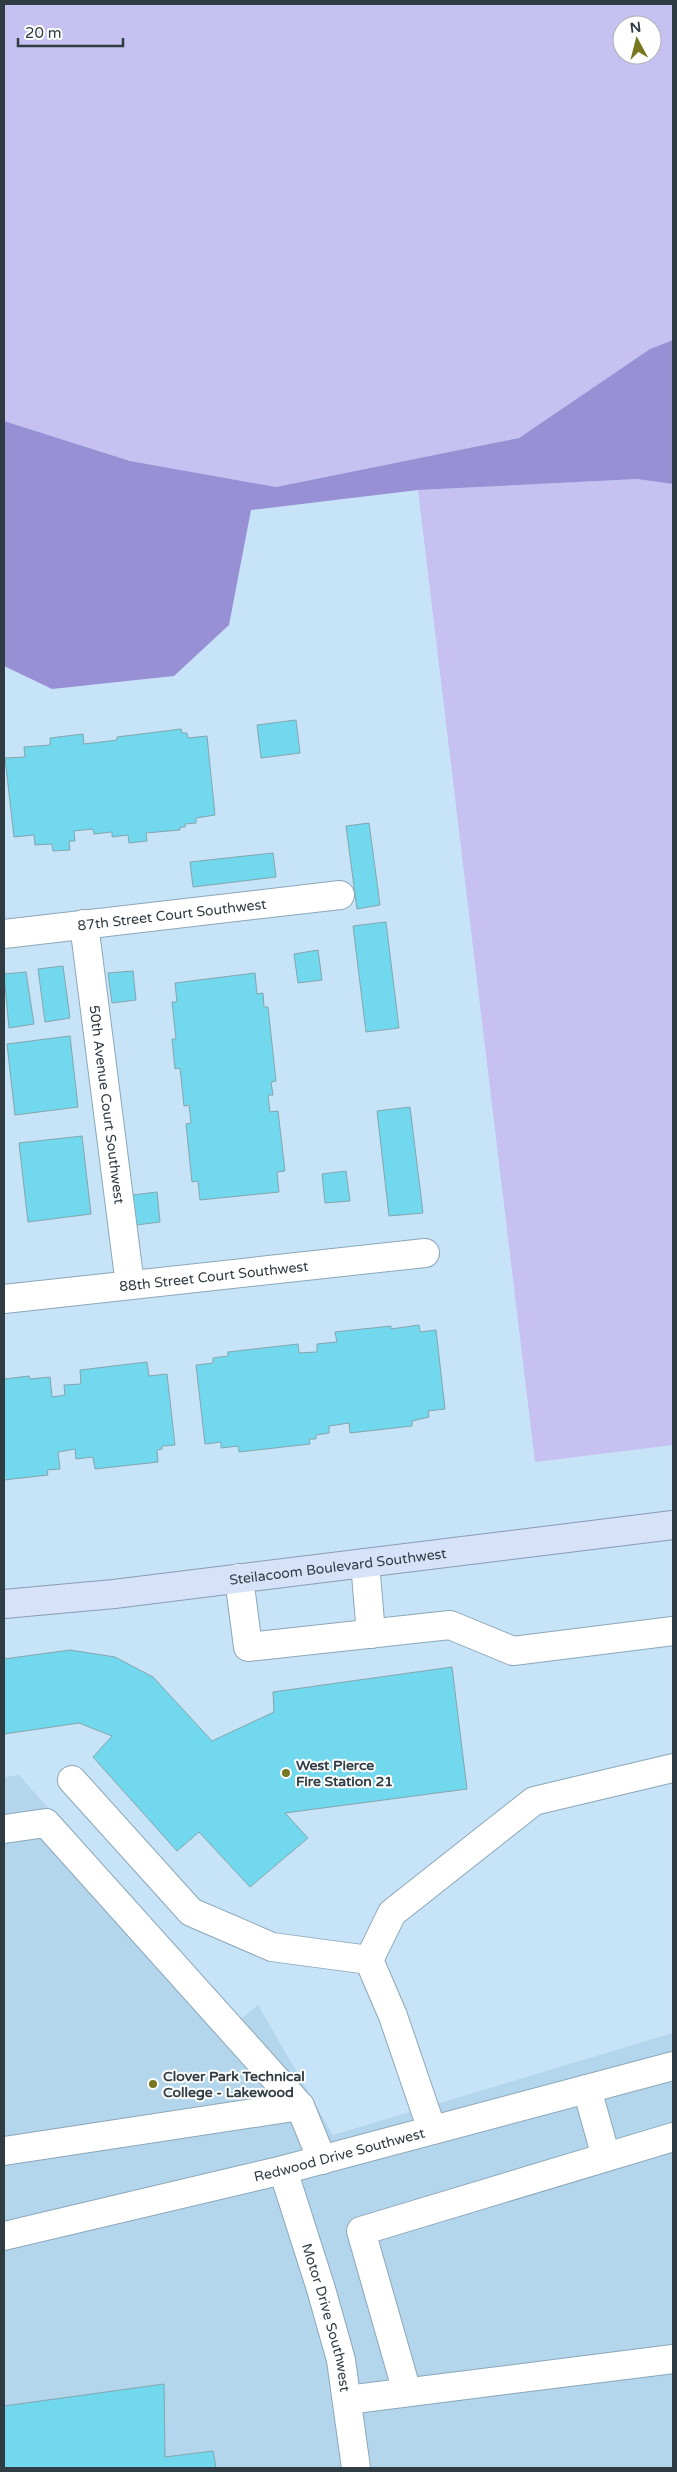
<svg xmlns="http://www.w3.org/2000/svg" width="677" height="2472" viewBox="0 0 677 2472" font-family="'Varela Round',sans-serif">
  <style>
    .built { fill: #b3d6ed }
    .green { fill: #c6c1f1; fill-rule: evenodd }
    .forest { fill: #9890d5 }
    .building { fill: #71d8ed; stroke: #83a6ae }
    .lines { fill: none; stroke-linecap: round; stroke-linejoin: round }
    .minor-casing { stroke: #8ba7b9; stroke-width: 30 }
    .major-casing { stroke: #8a9bb6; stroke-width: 30 }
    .minor { stroke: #fff; stroke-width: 28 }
    .major { stroke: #d6e2f8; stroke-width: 28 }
    .poi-dot { fill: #76771e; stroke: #fff; stroke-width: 2 }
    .labels { text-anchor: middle; stroke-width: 4; stroke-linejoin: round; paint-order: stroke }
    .street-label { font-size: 14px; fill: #303c44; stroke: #fff }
    .poi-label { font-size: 14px; font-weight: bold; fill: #303c44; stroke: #fff; text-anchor: start }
  </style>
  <rect width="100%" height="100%" fill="#c7e3f7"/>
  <!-- built -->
  <polygon class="built" points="19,1775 237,2022 258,2005 333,2135 673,2033 673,2468 4,2468 4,1777"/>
  <!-- green -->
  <g class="green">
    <path d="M4,4h669v336l-23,9 -131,89 -243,49 -146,-26 -126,-40zM622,25h30v30h-30z"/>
    <polygon points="637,479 673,484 673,1445 535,1462 418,490"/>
  </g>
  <!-- forest -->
  <polygon class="forest" points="673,340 673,484 637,479 418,490 251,510 229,625 174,676 52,689 4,666 4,421 130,461 276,487 519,438 650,349"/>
  <!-- building -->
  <g class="building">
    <polygon points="296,720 300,753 261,758 257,725"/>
    <polygon points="181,729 182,733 187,733 188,738 207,736 215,815 196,818 196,823 185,824 185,827 180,827 180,830 146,833 147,841 129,843 128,835 112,837 112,832 94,834 93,829 74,831 75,841 69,841 70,850 53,851 52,844 35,845 34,835 14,837 5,758 25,757 24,747 50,745 50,738 83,734 84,744 117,740 117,737"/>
    <polygon points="369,823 380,905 357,909 346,826"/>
    <polygon points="273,853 276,877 193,887 190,862"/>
    <polygon points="386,922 399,1028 366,1032 353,926"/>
    <polygon points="318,950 322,980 298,983 294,954"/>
    <polygon points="63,966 70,1018 45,1022 38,969"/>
    <polygon points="133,971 136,1000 112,1003 108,973"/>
    <polygon points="26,972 34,1024 9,1028 4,974"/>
    <polygon points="255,973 257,994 263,993 264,1007 268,1007 276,1081 271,1082 273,1095 268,1095 270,1112 278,1111 285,1171 277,1172 279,1192 200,1200 198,1181 192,1182 186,1124 191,1123 189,1105 184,1106 180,1068 175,1069 172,1039 176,1039 172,1002 177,1002 175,983"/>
    <polygon points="70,1036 78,1107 15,1115 7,1044"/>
    <polygon points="410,1107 423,1213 389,1216 377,1111"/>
    <polygon points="82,1136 91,1214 28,1222 19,1143"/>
    <polygon points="346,1171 350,1201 325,1203 322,1174"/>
    <polygon points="157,1192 160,1222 136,1225 132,1195"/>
    <polygon points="419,1325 420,1332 436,1330 445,1409 428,1411 429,1417 412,1421 412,1426 350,1433 349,1423 329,1426 329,1433 316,1435 316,1439 309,1439 310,1444 239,1452 238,1446 221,1448 221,1442 205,1444 196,1365 213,1363 213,1358 228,1356 228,1352 298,1344 299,1353 317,1352 317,1344 337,1342 335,1332 391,1326 391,1329"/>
    <polygon points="147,1362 149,1376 167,1374 175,1445 162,1446 162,1449 157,1450 158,1462 95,1469 93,1457 76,1459 75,1449 58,1452 60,1469 47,1470 48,1475 4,1480 4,1379 29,1376 30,1379 50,1377 52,1397 65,1395 64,1385 81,1384 80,1370"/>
    <polygon points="70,1650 115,1657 153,1677 212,1741 274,1712 273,1692 452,1667 467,1789 285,1813 308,1838 250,1887 199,1832 177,1851 93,1757 112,1736 79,1723 4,1734 4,1659"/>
    <polygon points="164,2384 165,2457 213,2451 216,2468 4,2468 4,2406"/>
  </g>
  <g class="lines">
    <!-- minor casing -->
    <g class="minor-casing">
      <g id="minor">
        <path id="s1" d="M84,924l46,361"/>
        <path id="s2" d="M4,934l336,-39"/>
        <path id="s3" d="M4,1299l421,-46"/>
        <polyline points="365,1563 371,1634"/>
        <polyline points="239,1578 248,1647 450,1625 513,1651 673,1631"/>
        <polyline points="72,1780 191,1912 272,1947 369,1960"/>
        <polyline points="4,1829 46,1823 300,2106 322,2160"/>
        <polyline points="587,2089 606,2157"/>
        <polyline points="432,2130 393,2016 369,1960 392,1913 534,1801 673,1768"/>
        <polyline points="4,2151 300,2106"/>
        <path id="s4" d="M283,2170l38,119 20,71 15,108"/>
        <path id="s5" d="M4,2236l279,-66 390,-104"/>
        <polyline points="407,2392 361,2231 673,2137"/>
        <polyline points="347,2400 673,2359"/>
      </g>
    </g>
    <!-- major casing -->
    <g class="major-casing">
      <g id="major">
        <path id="s6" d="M4,1604l110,-10 559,-69"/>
      </g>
    </g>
    <!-- minor -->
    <use href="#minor" class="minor"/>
    <!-- major -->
    <use href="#major" class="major"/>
  </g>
  <!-- markers -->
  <g class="poi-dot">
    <circle cx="286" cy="1773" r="5"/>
    <circle cx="153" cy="2084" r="5"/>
  </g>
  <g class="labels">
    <!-- street labels -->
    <g class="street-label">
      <text dy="5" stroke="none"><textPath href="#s2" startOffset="169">87th Street Court Southwest</textPath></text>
      <text dy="5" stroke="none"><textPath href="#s1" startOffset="182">50th Avenue Court Southwest</textPath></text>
      <text dy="5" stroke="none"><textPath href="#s3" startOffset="211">88th Street Court Southwest</textPath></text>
      <text dy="5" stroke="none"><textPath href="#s6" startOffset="336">Steilacoom Boulevard Southwest</textPath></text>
      <text dy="5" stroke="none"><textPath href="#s5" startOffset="345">Redwood Drive Southwest</textPath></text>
      <text dy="5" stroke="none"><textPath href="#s4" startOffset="154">Motor Drive Southwest</textPath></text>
    </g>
    <!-- poi labels -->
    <g class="poi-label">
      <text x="296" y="1770">West Pierce<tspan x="296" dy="16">Fire Station 21</tspan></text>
      <text x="163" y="2081">Clover Park Technical<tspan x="163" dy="16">College - Lakewood</tspan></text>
    </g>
  </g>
  <!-- border -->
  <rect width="677" height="2472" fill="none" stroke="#303c44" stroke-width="10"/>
  <!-- north arrow -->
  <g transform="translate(637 40) rotate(353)"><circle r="24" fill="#ffffff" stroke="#acb1b4"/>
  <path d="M0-4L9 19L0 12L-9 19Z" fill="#76771e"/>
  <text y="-8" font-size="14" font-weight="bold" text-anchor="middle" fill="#303c44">N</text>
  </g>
  <!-- scale -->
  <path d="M18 38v8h105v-8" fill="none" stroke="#303c44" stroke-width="2.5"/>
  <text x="25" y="38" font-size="15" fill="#303c44" stroke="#ffffff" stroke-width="4" paint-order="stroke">20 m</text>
</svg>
